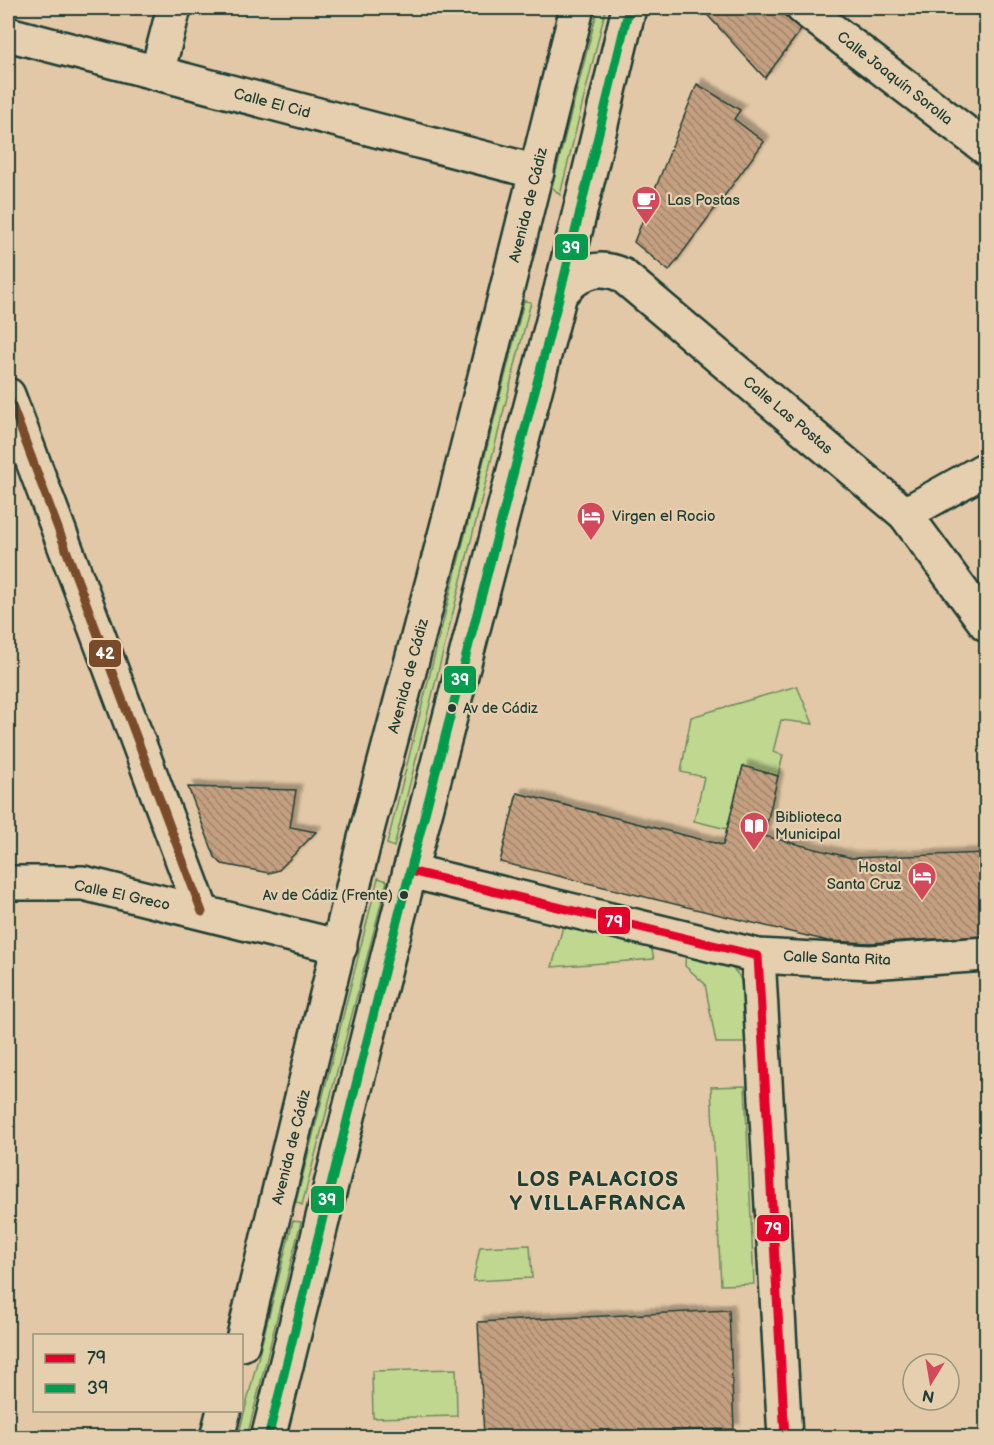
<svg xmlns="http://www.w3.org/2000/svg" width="994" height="1445" viewBox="0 0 994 1445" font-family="'Balsamiq Sans',sans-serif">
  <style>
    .green { fill: #bfd78e; stroke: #6f8a61; stroke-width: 1.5 }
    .building { fill: url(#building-back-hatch); stroke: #1f3d34; stroke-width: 1.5; filter: url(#shadow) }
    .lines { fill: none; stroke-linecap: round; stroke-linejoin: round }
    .street-casing { stroke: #1f3d34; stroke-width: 38 }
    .secondary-casing { stroke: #1f3d34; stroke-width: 38 }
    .street { stroke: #e5cfae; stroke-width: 33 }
    .secondary { stroke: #e5cfae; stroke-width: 33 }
    .bus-1-casing { stroke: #e5cfae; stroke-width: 14 }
    .bus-2-casing { stroke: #e5cfae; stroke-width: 14 }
    .bus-3-casing { stroke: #e5cfae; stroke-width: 14 }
    .bus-1 { stroke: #e4002b; stroke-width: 9 }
    .bus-2 { stroke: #039c4e; stroke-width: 9 }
    .bus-3 { stroke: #7a4b2a; stroke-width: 9 }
    .bus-dot { fill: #1f3d34; stroke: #e5cfae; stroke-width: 2 }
    .labels { text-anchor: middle; stroke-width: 4.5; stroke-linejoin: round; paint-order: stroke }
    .bus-label { font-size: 14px; fill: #1f3d34; stroke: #e5cfae; text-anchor: start }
    .street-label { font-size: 15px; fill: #1f3d34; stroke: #e5cfae }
    .poi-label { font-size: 15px; fill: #1f3d34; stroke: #e5cfae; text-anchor: start }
    .district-label { font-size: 21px; font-weight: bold; letter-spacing: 1.5px; fill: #1f3d34; stroke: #e5cfae }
    .line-badge { stroke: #e5cfae; stroke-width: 2 }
    .badge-label { font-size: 16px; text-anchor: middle; font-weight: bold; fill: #fff }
  </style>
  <defs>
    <pattern id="building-back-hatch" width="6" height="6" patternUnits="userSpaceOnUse" patternTransform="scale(1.5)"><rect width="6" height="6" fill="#c5a080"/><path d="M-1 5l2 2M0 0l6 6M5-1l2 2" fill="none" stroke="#9f846a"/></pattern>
    <filter id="shadow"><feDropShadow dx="5.5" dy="-5.5" stdDeviation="1.5" flood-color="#0004"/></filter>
  </defs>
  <rect width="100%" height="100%" fill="#e2c8a6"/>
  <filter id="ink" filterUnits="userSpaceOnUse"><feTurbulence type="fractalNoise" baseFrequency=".0167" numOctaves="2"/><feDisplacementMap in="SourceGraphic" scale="12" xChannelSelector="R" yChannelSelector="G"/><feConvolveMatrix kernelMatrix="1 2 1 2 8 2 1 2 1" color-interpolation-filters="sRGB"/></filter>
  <g filter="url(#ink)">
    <!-- green -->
    <g class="green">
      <polygon points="598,8 606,8 560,195 552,187"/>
      <polygon points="524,301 531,302 394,847 387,844"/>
      <polygon points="797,686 813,724 781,720 773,752 783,755 778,776 743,767 727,829 694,821 704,777 681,772 691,717"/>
      <polygon points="378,878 387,881 302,1205 296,1202"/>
      <polygon points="564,923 650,942 654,959 552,967"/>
      <path d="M686,949c16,6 40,11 51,24 10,11 7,54 8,70h-29l-11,-59 -20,-18z"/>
      <polygon points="745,1086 754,1284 721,1285 711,1087"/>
      <polygon points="293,1221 301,1222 247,1437 238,1437"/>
      <polygon points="530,1245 532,1278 473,1281 480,1247"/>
      <polygon points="456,1369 457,1416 373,1418 372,1371"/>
    </g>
    <!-- building -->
    <g class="building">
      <polygon points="701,8 776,8 801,30 765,78"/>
      <polygon points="697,84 740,110 734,119 764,142 669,271 634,242"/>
      <polygon points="743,766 778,776 764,836 852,858 987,853 987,936 870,943 828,941 500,862 517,793 723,845"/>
      <polygon points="188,787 296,790 290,827 316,832 279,870 269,873 222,864 215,857"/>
      <polygon points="729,1310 734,1429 484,1437 478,1322"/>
    </g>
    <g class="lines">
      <!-- street casing -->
      <g class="street-casing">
        <g id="street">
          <polyline points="803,8 986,148"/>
          <polyline points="8,34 537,172"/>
          <polyline points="157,73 174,8"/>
          <path d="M560,294c17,-20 36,-31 62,-19l283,239 81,110"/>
          <polyline points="8,395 202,912"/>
          <polyline points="905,514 986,469"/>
          <polyline points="410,871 758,956 870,962 986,954"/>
          <polyline points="8,883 83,883 340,947"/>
          <polyline points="758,956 785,1438"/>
        </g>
      </g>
      <!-- secondary casing -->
      <g class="secondary-casing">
        <g id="secondary">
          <polyline points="242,1344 367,830 454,501 577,8"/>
          <polyline points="217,1438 224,1410"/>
          <polyline points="268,1438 388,956 560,294 629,8"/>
        </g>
      </g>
      <!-- street -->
      <use href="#street" class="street"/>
      <!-- secondary -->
      <use href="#secondary" class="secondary"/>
      <!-- bus-1 casing -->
      <g class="bus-1-casing">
        <polyline id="bus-1" points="410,871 758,956 785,1438"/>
      </g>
      <!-- bus-2 casing -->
      <g class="bus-2-casing">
        <polyline id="bus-2" points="268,1438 388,956 560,294 629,8"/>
      </g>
      <!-- bus-3 casing -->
      <g class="bus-3-casing">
        <polyline id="bus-3" points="8,395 202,912"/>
      </g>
      <!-- bus-1 -->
      <use href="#bus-1" class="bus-1"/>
      <!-- bus-2 -->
      <use href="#bus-2" class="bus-2"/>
      <!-- bus-3 -->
      <use href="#bus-3" class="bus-3"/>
    </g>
  </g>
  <!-- icons -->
  <defs>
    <g id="cafe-pin" transform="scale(1.5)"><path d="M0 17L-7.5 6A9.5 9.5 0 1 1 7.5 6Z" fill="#d1495b" stroke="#e5cfae"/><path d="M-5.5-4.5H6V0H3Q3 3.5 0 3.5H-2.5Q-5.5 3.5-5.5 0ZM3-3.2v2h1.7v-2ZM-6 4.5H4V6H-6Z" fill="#fff"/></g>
    <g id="hotel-pin" transform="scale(1.5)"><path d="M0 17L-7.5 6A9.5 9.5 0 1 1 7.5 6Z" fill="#d1495b" stroke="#e5cfae"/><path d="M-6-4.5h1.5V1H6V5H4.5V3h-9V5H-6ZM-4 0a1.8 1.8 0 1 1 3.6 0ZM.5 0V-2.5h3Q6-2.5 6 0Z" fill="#fff"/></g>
    <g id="library-pin" transform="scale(1.5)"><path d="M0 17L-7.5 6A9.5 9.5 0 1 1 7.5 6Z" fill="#d1495b" stroke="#e5cfae"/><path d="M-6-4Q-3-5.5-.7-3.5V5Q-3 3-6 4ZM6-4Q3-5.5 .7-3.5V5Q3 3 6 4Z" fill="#fff"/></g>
  </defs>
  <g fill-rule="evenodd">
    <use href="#cafe-pin" x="646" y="200"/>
    <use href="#hotel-pin" x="591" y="516"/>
    <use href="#library-pin" x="754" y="826"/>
    <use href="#hotel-pin" x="922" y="876"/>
  </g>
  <!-- markers -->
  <g class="bus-dot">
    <circle cx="452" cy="708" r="5"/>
    <circle cx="404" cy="895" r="5"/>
  </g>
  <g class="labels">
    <!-- bus labels -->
    <g class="bus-label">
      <text x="463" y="713">Av de Cádiz</text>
      <text x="393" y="900" text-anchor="end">Av de Cádiz (Frente)</text>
    </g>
    <!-- street labels -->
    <g class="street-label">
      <text transform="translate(895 78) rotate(38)" y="5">Calle Joaquín Sorolla</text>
      <text transform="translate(272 103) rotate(15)" y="5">Calle El Cid</text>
      <text transform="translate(528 205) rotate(-76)" y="5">Avenida de Cádiz</text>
      <text transform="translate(788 415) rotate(40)" y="5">Calle Las Postas</text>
      <text transform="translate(408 676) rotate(-75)" y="5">Avenida de Cádiz</text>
      <text transform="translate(122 895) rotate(12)" y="5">Calle El Greco</text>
      <text transform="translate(837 958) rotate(2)" y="5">Calle Santa Rita</text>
      <text transform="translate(291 1147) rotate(-76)" y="5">Avenida de Cádiz</text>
    </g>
    <!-- poi labels -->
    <g class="poi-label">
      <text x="667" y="205">Las Postas</text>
      <text x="612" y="521">Virgen el Rocio</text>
      <text x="775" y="822">Biblioteca<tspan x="775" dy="17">Municipal</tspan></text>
      <text x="901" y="872" text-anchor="end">Hostal<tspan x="901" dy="17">Santa Cruz</tspan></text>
    </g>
    <!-- district labels -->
    <g class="district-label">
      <text x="598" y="1186">LOS PALACIOS<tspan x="598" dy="24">Y VILLAFRANCA</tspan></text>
    </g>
  </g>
  <g class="line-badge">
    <rect x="554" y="233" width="35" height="28" rx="6" fill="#039c4e"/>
    <rect x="88" y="639" width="34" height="29" rx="6" fill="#7a4b2a"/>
    <rect x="443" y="665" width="34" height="29" rx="6" fill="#039c4e"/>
    <rect x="597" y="906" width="34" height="29" rx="6" fill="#e4002b"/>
    <rect x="310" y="1185" width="35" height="29" rx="6" fill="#039c4e"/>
    <rect x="756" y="1214" width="34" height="28" rx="6" fill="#e4002b"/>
  </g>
  <g class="badge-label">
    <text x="571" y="253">39</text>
    <text x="105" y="659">42</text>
    <text x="460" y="685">39</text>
    <text x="614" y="927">79</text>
    <text x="327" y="1205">39</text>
    <text x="773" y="1234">79</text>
  </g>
  <!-- margin -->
  <rect width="994" height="1445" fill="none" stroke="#e5cfae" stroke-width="30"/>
  <rect x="15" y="15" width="964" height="1415" fill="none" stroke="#1f3d34" stroke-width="2" filter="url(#ink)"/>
  <!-- legend -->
  <rect x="33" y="1334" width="210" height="78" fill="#e5cfae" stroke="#96957d" stroke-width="1.5"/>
  <rect x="45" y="1354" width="30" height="9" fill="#e4002b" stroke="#96957d" stroke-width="1.5"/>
  <text x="87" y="1364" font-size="18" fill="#1f3d34">79</text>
  <rect x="45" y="1384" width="30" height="9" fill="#039c4e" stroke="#96957d" stroke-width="1.5"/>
  <text x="87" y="1394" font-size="18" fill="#1f3d34">39</text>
  <!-- north arrow -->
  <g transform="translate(931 1382) rotate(191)"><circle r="28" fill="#e5cfae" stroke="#96957d" stroke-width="1.5"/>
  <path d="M0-4.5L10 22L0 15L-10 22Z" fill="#d1495b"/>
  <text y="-9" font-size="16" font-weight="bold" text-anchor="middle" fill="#1f3d34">N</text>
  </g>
</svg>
